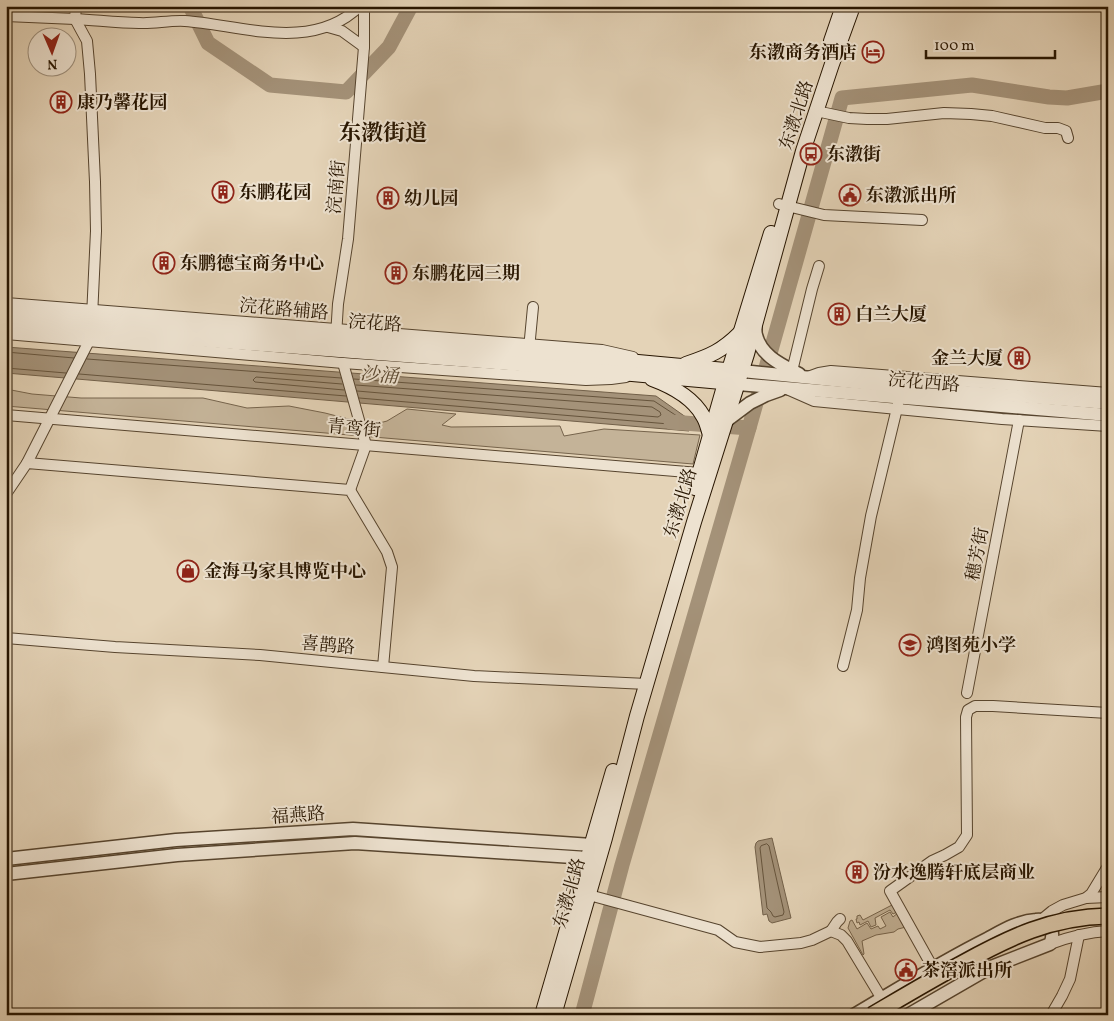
<svg xmlns="http://www.w3.org/2000/svg" width="1114" height="1021" viewBox="0 0 1114 1021" font-family="Vollkorn,'Noto Serif SC',serif">
  <style>
    .green { fill: #c4b398; stroke: #76644c }
    .water { fill: #a49279; stroke: #726049 }
    .lines { fill: none; stroke-linecap: round; stroke-linejoin: round }
    .shore { stroke: #66543c; stroke-width: 1 }
    .river { stroke: #a49279; stroke-width: 15 }
    .minor-casing { stroke: #56442e; stroke-width: 12 }
    .tertiary-casing { stroke: #56442e; stroke-width: 15 }
    .secondary-casing { stroke: #271500; stroke-width: 16 }
    .minor { stroke: #ede2d0; stroke-width: 10 }
    .tertiary { stroke: #ede2d0; stroke-width: 12 }
    .secondary { stroke: #ede2d0; stroke-width: 14 }
    .primary-bridge-casing { stroke: #271500; stroke-width: 18; stroke-linecap: butt }
    .primary-bridge { stroke: #e4d3b7; stroke-width: 15 }
    .labels { text-anchor: middle; stroke-width: 4; stroke-linejoin: round; paint-order: stroke }
    .poi-label { font-size: 18px; font-weight: bold; fill: #271500; stroke: #ede2d0; text-anchor: start }
    .street-label { font-size: 18px; fill: #271500; stroke: #ede2d0 }
    .water-label { font-size: 19px; font-style: italic; fill: #594730; stroke: #ede2d0 }
    .district-label { font-size: 22px; font-weight: bold; fill: #271500; stroke: #ede2d0 }
  </style>
  <rect width="100%" height="100%" fill="#e4d3b7"/>
  <filter id="stains"><feTurbulence type="fractalNoise" baseFrequency=".004" numOctaves="4"/><feColorMatrix values="0 0 0 0 .2 0 0 0 0 .09 0 0 0 0 .02 0 0 0 .5 -.17"/></filter>
  <radialGradient id="worn" r=".72"><stop offset=".6" stop-color="#630" stop-opacity="0"/><stop offset="1" stop-color="#630" stop-opacity=".3"/></radialGradient>
  <!-- green -->
  <g class="green">
    <polygon points="6,389 32,394 81,398 203,398 247,408 289,406 325,413 372,425 387,421 407,409 456,414 442,425 451,427 560,426 564,436 604,429 700,435 693,464 6,406"/>
    <polygon points="892,905 899,911 893,914 890,910 875,918 876,925 871,927 868,921 860,925 859,922 857,923 856,919 857,919 857,916 860,915 863,920"/>
    <polygon points="890,912 893,917 899,912 906,927 898,929 894,932 876,935 862,941 864,954 863,955 848,928 850,921 852,920 857,929 867,923 871,929 878,926 880,929 886,926 881,917"/>
  </g>
  <!-- water -->
  <g class="water">
    <polygon points="6,347 656,396 690,420 689,431 6,373"/>
    <polygon points="772,838 791,918 772,923 769,921 767,914 763,915 755,847 756,843 758,841"/>
  </g>
  <g class="lines">
    <!-- shore -->
    <g class="shore">
      <polyline points="6,352 74,358"/>
      <polyline points="87,359 341,378"/>
      <polyline points="6,368 66,373"/>
      <polyline points="79,374 346,396"/>
      <polyline points="354,379 654,401 683,420 684,423 681,425 359,398"/>
      <polyline points="342,384 256,377 253,380 255,382 344,390"/>
      <polyline points="356,385 652,407 660,412 661,415 658,417 357,391"/>
      <polygon points="767,844 769,846 784,912 783,915 775,917 773,916 771,912 767,908 760,848 761,846"/>
    </g>
    <!-- river -->
    <g class="river">
      <polyline points="190,6 208,43 270,85 346,92 389,47 411,6"/>
      <polyline points="671,422 749,428"/>
      <polyline points="582,1015 622,865 749,428 842,98 972,85 1049,97 1067,98 1108,91"/>
    </g>
    <!-- minor casing -->
    <g class="minor-casing">
      <g id="minor">
        <polyline points="76,6 75,19 87,41 90,74 95,182 96,231 92,317"/>
        <path d="M6,16c23,1 46,2 69,3 21,1 43,4 64,4 15,1 30,-3 46,-2 56,4 127,32 175,-15"/>
        <polyline points="328,27 342,31 364,47"/>
        <polyline points="816,111 849,118 867,119 887,119 944,113 971,114 992,116 1045,128 1058,128 1066,131 1068,138"/>
        <polyline points="779,204 824,215 922,220"/>
        <polyline points="6,303 602,350 633,357"/>
        <polyline points="6,334 343,363 586,380 611,379 626,377"/>
        <polyline points="336,336 338,304 348,239 364,47 364,6"/>
        <polyline points="529,349 533,307"/>
        <polyline points="343,363 366,445 350,490"/>
        <polyline points="792,371 812,289 819,266"/>
        <polyline points="808,377 819,373 831,371 1108,393"/>
        <polyline points="789,390 814,401 1002,419 1108,426"/>
        <polyline points="6,415 699,473"/>
        <polyline points="27,463 89,341 90,336"/>
        <polyline points="6,494 27,463 350,490 387,552 392,567 383,667"/>
        <polyline points="6,638 115,647 260,655 474,676 647,684"/>
        <polyline points="843,666 857,610 860,578 871,516 898,404"/>
        <polyline points="967,693 1019,420"/>
        <polyline points="589,895 718,930 735,942 760,947 801,943 812,940 831,931 841,935 847,941 882,999"/>
        <polyline points="1086,898 1108,897"/>
        <polyline points="1041,920 1052,911 1063,905 1086,898 1091,894 1108,866"/>
        <polyline points="831,931 837,922 840,919"/>
        <path d="M1050,944c19,-7 38,-12 58,-13"/>
        <polyline points="933,968 890,891 932,861 945,855 959,847 967,835 966,717 968,710 975,706 993,706 1108,713"/>
        <polyline points="1051,1015 1062,996 1070,979 1079,935"/>
      </g>
    </g>
    <!-- tertiary casing -->
    <g class="tertiary-casing">
      <g id="tertiary">
        <path d="M755,323c1,4 0,9 1,12 5,21 26,30 43,39"/>
        <polyline points="742,371 912,388 1108,403"/>
        <polyline points="738,384 1108,415"/>
        <polyline points="726,421 750,403 766,395 780,390"/>
        <polyline points="6,859 176,840 353,829 592,845"/>
        <polyline points="6,874 177,855 355,843 588,858"/>
        <path d="M854,1015c44,-26 87,-53 133,-76 15,-8 31,-18 49,-19 6,-1 10,1 13,6 4,5 4,12 1,18l-59,23 -83,48"/>
      </g>
    </g>
    <!-- secondary casing -->
    <g class="secondary-casing">
      <g id="secondary">
        <polyline points="831,41 843,6"/>
        <polyline points="6,312 183,328 562,355 736,371"/>
        <polyline points="6,323 169,337 509,363 733,383"/>
        <path d="M686,364c24,-8 36,-13 54,-31"/>
        <path d="M652,379c19,7 41,19 51,37 4,6 5,13 7,19"/>
        <polyline points="695,488 725,383 771,233"/>
        <polyline points="542,1015 613,771"/>
        <polyline points="554,1015 605,838 637,716 694,522 747,354 803,151 832,64 853,6"/>
      </g>
    </g>
    <!-- minor -->
    <use href="#minor" class="minor"/>
    <!-- tertiary -->
    <use href="#tertiary" class="tertiary"/>
    <!-- secondary -->
    <use href="#secondary" class="secondary"/>
    <!-- primary-bridge casing -->
    <g class="primary-bridge-casing">
      <path id="primary-bridge" d="M872,1015c29,-17 59,-35 89,-51 49,-27 90,-47 147,-48"/>
    </g>
    <!-- primary-bridge -->
    <use href="#primary-bridge" class="primary-bridge"/>
  </g>
  <!-- icons -->
  <defs>
    <g id="hotel-ring" transform="scale(1.125)"><circle r="9.5" fill="#ede2d0" stroke="#8f2418" stroke-width="1.5"/><path d="M-6-4.5h1.5V1H6V5H4.5V3h-9V5H-6ZM-4 0a1.8 1.8 0 1 1 3.6 0ZM.5 0V-2.5h3Q6-2.5 6 0Z" fill="#8f2418"/></g>
    <g id="building-ring" transform="scale(1.125)"><circle r="9.5" fill="#ede2d0" stroke="#8f2418" stroke-width="1.5"/><path d="M-4-6H4V6H1V3H-1V6H-4ZM-2.5-4.3h1.7v1.8h-1.7ZM.8-4.3h1.7v1.8H.8ZM-2.5-1h1.7V.8h-1.7ZM.8-1h1.7V.8H.8Z" fill="#8f2418"/></g>
    <g id="bus-ring" transform="scale(1.125)"><circle r="9.5" fill="#ede2d0" stroke="#8f2418" stroke-width="1.5"/><path d="M-5-6H5V4H4V6H2V4H-2V6H-4V4H-5ZM-3.5-4V0h7V-4ZM-3.5 1.2v1.5H-2V1.2ZM2 1.2v1.5H3.5V1.2Z" fill="#8f2418"/></g>
    <g id="civic-ring" transform="scale(1.125)"><circle r="9.5" fill="#ede2d0" stroke="#8f2418" stroke-width="1.5"/><path d="M-.6-6.5H3V-4.5H.6V-3L4-1V1h2V6H-6V1h2V-1L-.6-3ZM-1.2 2.5V6h2.4V2.5Z" fill="#8f2418"/></g>
    <g id="shop-ring" transform="scale(1.125)"><circle r="9.5" fill="#ede2d0" stroke="#8f2418" stroke-width="1.5"/><path d="M-5-2.5h2.3a2.7 3.5 0 0 1 5.4 0H5L5.5 6h-11ZM-1.5-2.5h3a1.5 2.3 0 0 0-3 0Z" fill="#8f2418"/></g>
    <g id="school-ring" transform="scale(1.125)"><circle r="9.5" fill="#ede2d0" stroke="#8f2418" stroke-width="1.5"/><path d="M0-5L7-2L0 1L-7-2ZM-4 1L0 2.5L4 1V4Q0 6-4 4Z" fill="#8f2418"/></g>
  </defs>
  <g fill-rule="evenodd">
    <use href="#hotel-ring" x="873" y="52"/>
    <use href="#building-ring" x="61" y="102"/>
    <use href="#bus-ring" x="811" y="154"/>
    <use href="#building-ring" x="223" y="192"/>
    <use href="#civic-ring" x="850" y="195"/>
    <use href="#building-ring" x="388" y="198"/>
    <use href="#building-ring" x="164" y="263"/>
    <use href="#building-ring" x="396" y="273"/>
    <use href="#building-ring" x="839" y="314"/>
    <use href="#building-ring" x="1019" y="358"/>
    <use href="#shop-ring" x="188" y="571"/>
    <use href="#school-ring" x="910" y="645"/>
    <use href="#building-ring" x="857" y="872"/>
    <use href="#civic-ring" x="906" y="970"/>
  </g>
  <g class="labels">
    <!-- poi labels -->
    <g class="poi-label">
      <text x="857" y="58" text-anchor="end">东漖商务酒店</text>
      <text x="77" y="108">康乃馨花园</text>
      <text x="827" y="160">东漖街</text>
      <text x="239" y="198">东鹏花园</text>
      <text x="866" y="201">东漖派出所</text>
      <text x="404" y="204">幼儿园</text>
      <text x="180" y="269">东鹏德宝商务中心</text>
      <text x="412" y="279">东鹏花园三期</text>
      <text x="855" y="320">白兰大厦</text>
      <text x="1003" y="364" text-anchor="end">金兰大厦</text>
      <text x="204" y="577">金海马家具博览中心</text>
      <text x="926" y="651">鸿图苑小学</text>
      <text x="873" y="878">汾水逸腾轩底层商业</text>
      <text x="922" y="976">茶滘派出所</text>
    </g>
    <!-- street labels -->
    <g class="street-label">
      <text transform="translate(796 115) rotate(-72)" y="6">东漖北路</text>
      <text transform="translate(336 187) rotate(-85)" y="6">浣南街</text>
      <text transform="translate(284 309) rotate(5)" y="6">浣花路辅路</text>
      <text transform="translate(375 323) rotate(4)" y="6">浣花路</text>
      <text transform="translate(924 382) rotate(5)" y="6">浣花西路</text>
      <text transform="translate(354 428) rotate(5)" y="6">青鸾街</text>
      <text transform="translate(680 503) rotate(-73)" y="6">东漖北路</text>
      <text transform="translate(977 554) rotate(-79)" y="6">穗芳街</text>
      <text transform="translate(328 645) rotate(5)" y="6">喜鹊路</text>
      <text transform="translate(298 815) rotate(-4)" y="6">福燕路</text>
      <text transform="translate(569 893) rotate(-74)" y="6">东漖北路</text>
    </g>
    <!-- water labels -->
    <g class="water-label">
      <text transform="translate(379 374) rotate(5)" y="7">沙涌</text>
    </g>
    <!-- district labels -->
    <g class="district-label">
      <text x="383" y="140">东漖街道</text>
    </g>
  </g>
  <!-- margin -->
  <rect width="1114" height="1021" fill="none" stroke="#e4d3b7" stroke-width="25"/>
  <rect x="8" y="8" width="1099" height="1006" fill="none" stroke="#271500" stroke-width="2.5"/>
  <rect x="12" y="12" width="1089" height="996" fill="none" stroke="#271500"/>
  <!-- north arrow -->
  <g transform="translate(52 52) rotate(178)"><circle r="24" fill="#ede2d0" stroke="#9e907d"/>
  <path d="M0-4L9 19L0 12L-9 19Z" fill="#8f2418"/>
  <text y="-8" font-size="14" font-weight="bold" text-anchor="middle" fill="#271500">N</text>
  </g>
  <!-- scale -->
  <path d="M926 50v8h129v-8" fill="none" stroke="#271500" stroke-width="2.5"/>
  <text x="934" y="50" font-size="15" fill="#271500" stroke="#ede2d0" stroke-width="4" paint-order="stroke">100 m</text>
  <rect width="100%" height="100%" filter="url(#stains)"/>
  <rect width="100%" height="100%" fill="url(#worn)"/>
</svg>
